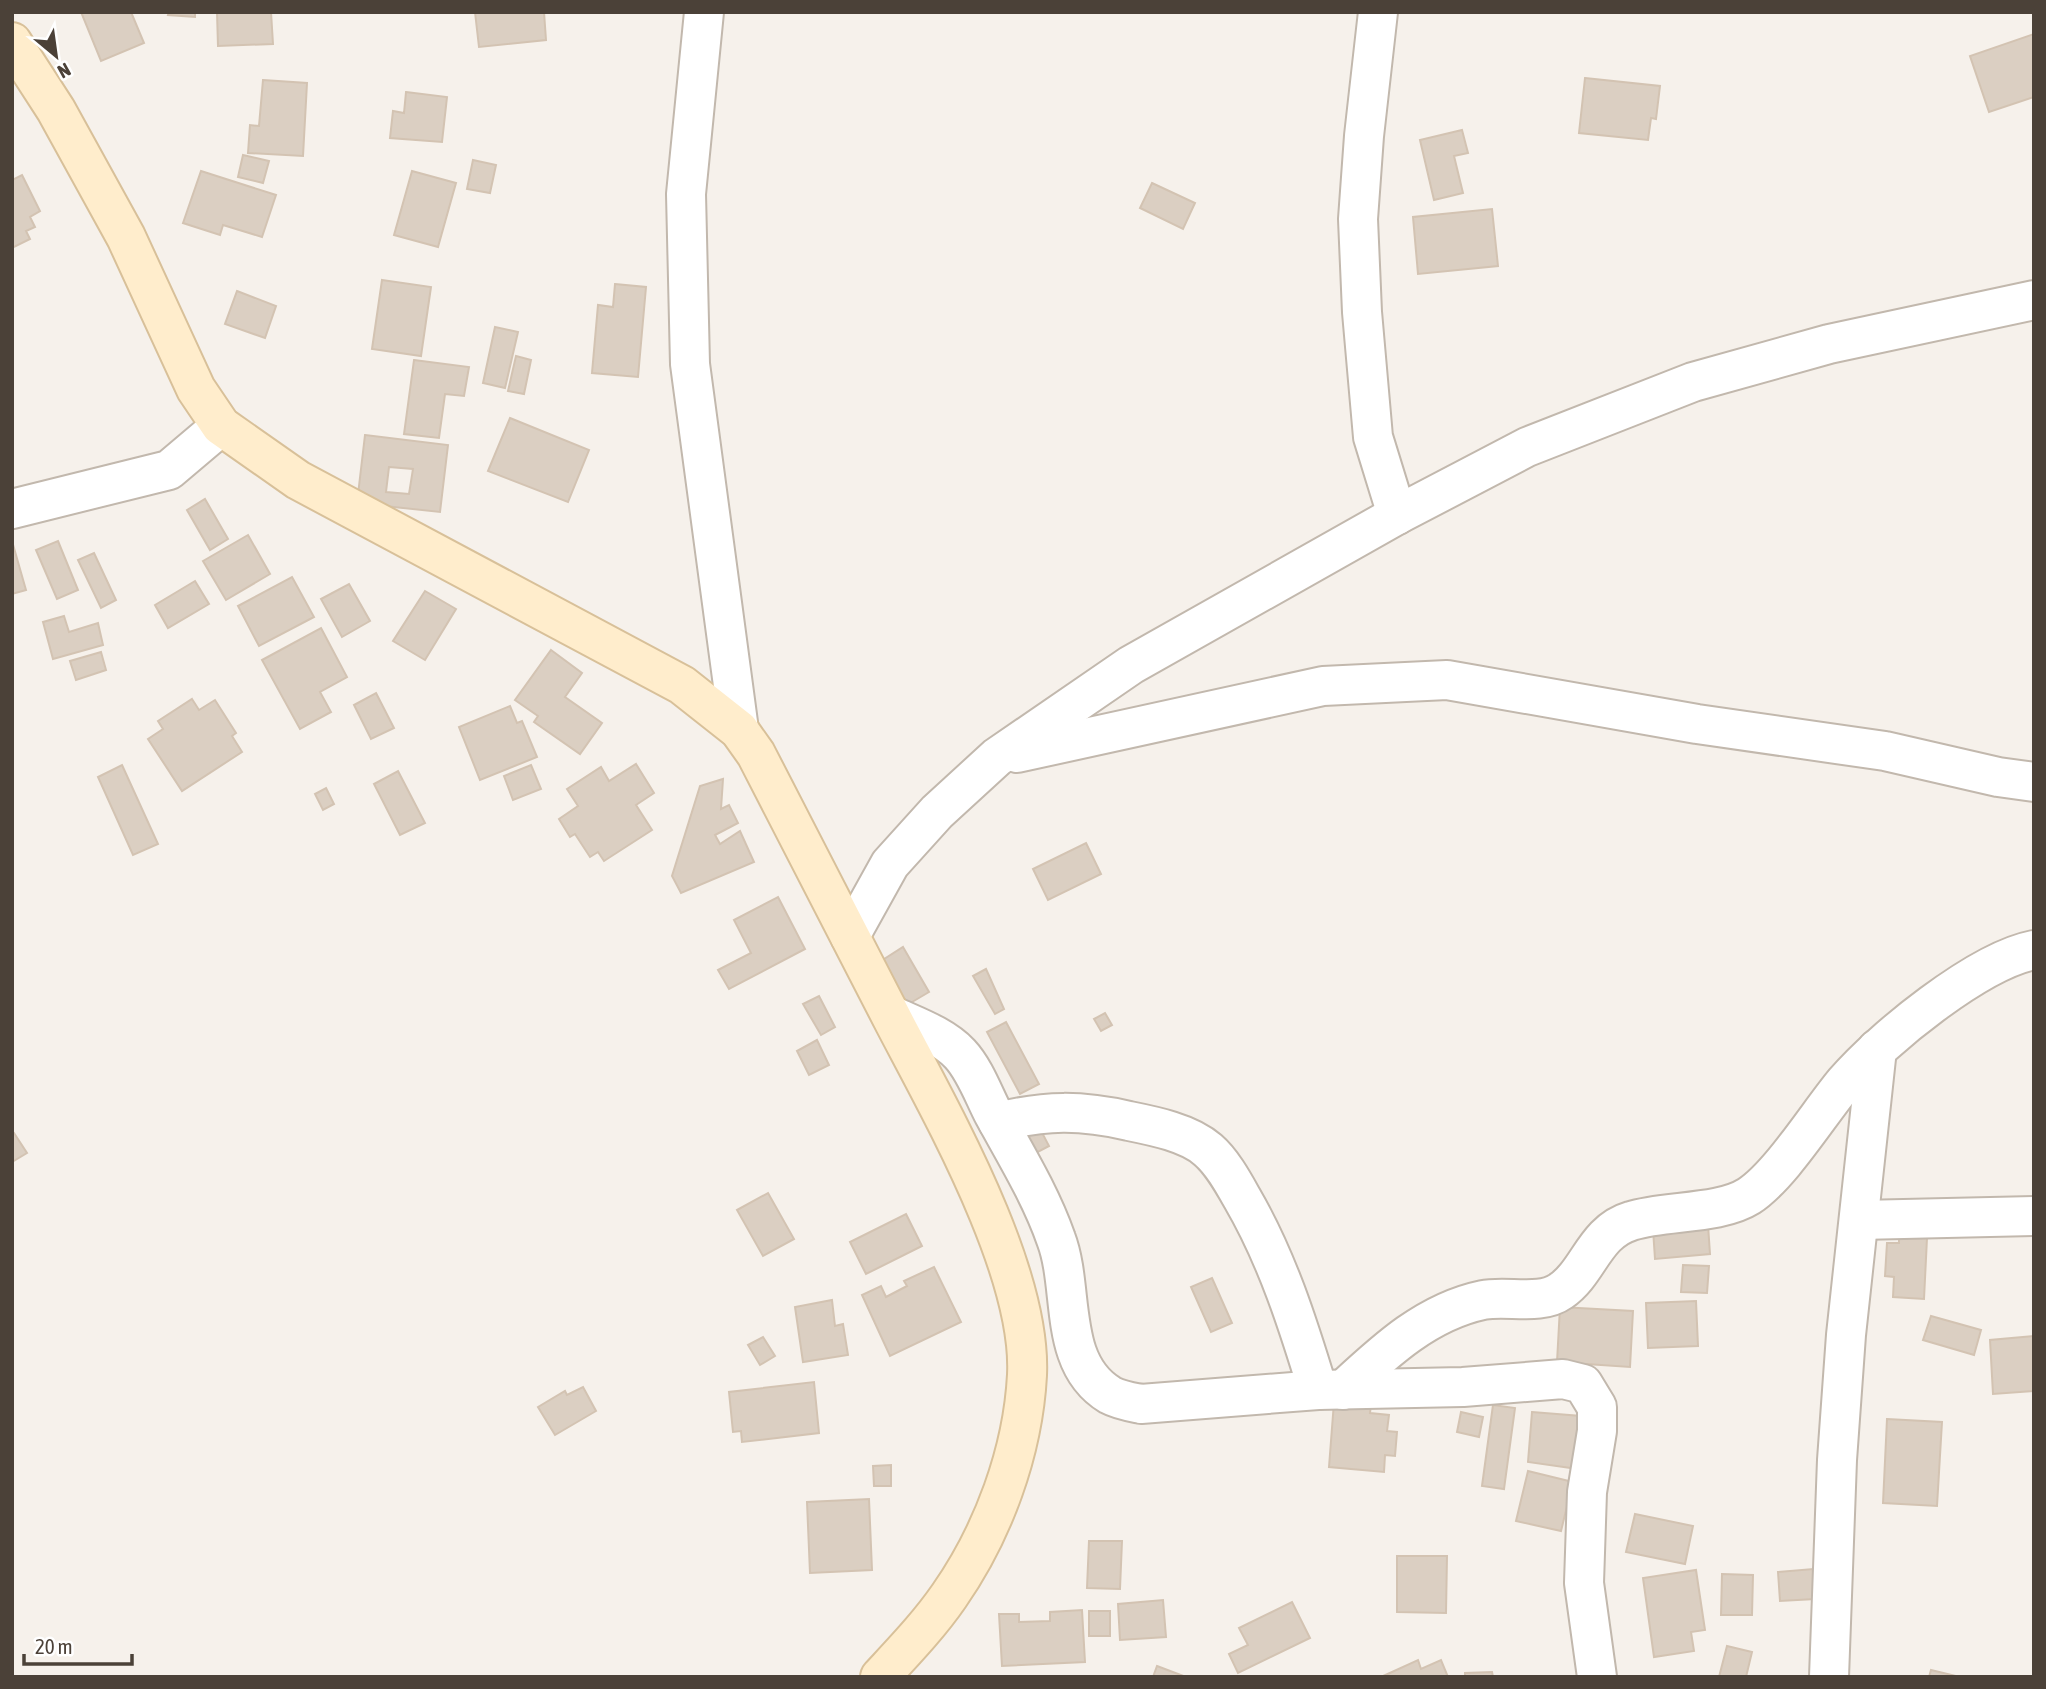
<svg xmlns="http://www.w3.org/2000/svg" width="2046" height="1689" viewBox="0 0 2046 1689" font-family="'Asap Condensed',sans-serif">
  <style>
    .building { fill: #dbcfc2; stroke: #d3c3b2; stroke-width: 2; fill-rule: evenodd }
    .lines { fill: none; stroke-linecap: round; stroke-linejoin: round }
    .street-casing { stroke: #c2b8ad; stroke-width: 42 }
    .secondary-casing { stroke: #d8c099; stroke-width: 42 }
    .street { stroke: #fff; stroke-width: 38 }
    .secondary { stroke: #ffedcc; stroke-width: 38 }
  </style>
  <rect width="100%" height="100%" fill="#f6f1eb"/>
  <!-- building -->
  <g class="building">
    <polygon points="81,12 131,12 144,43 101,61"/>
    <polygon points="169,12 195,12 195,17 168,15"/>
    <polygon points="217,12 271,12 273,44 218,46"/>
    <polygon points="475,12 544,12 546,40 479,47"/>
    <polygon points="2034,34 2034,97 1989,112 1970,56"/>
    <polygon points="1585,78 1660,86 1656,119 1651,118 1648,140 1579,133"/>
    <polygon points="263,80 307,83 303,156 248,153 250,125 259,126"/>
    <polygon points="406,92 447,97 442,142 390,138 393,111 404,113"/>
    <polygon points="1462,130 1468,153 1454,156 1463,193 1434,200 1420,140"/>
    <polygon points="243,155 269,161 263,183 238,177"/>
    <polygon points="473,160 496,165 490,193 467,189"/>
    <polygon points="201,171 276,195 262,237 223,225 220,235 183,223"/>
    <polygon points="412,171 456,183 438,247 394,235"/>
    <polygon points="22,175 40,211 30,217 35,227 26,231 30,239 12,248 12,180"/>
    <polygon points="1152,183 1195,203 1183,229 1140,208"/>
    <polygon points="1492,209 1498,266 1418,274 1413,217"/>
    <polygon points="382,280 431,287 421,356 372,349"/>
    <polygon points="615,284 646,287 638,377 592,373 598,305 613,307"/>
    <polygon points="237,291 276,306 265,338 225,324"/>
    <polygon points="495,327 518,332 505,388 483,383"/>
    <polygon points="516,356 531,360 524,394 508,391"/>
    <polygon points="414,360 469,367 464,396 445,394 439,438 404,434"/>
    <polygon points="510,418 589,450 568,502 488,471"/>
    <path d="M365,435l83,10 -8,67 -83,-9zM389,467l24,2 -4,25 -23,-2z"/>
    <polygon points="205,499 228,539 210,550 187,510"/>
    <polygon points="248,535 270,574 226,600 203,561"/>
    <polygon points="12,541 26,590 12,594"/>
    <polygon points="58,541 78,590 57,599 36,550"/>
    <polygon points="94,553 116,600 101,608 78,560"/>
    <polygon points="292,577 314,617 259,646 238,606"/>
    <polygon points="195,581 209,604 168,628 155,605"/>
    <polygon points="349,584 370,621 342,637 321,599"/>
    <polygon points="425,591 456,609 425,660 393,641"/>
    <polygon points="64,616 69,632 98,623 103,645 53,659 43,622"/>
    <polygon points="321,628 347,677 320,692 331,712 300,729 262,660"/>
    <polygon points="551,650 582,673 565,697 602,723 580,754 534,722 538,716 515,700"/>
    <polygon points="101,652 106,670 76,680 70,661"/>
    <polygon points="376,693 394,728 371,739 354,705"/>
    <polygon points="192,699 199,710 215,700 236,733 232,736 242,752 182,791 148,739 163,729 158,721"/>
    <polygon points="510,706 517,723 522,721 537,757 480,780 459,727"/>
    <polygon points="636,764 654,793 636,805 652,830 604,861 598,852 590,857 575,834 570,837 559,819 578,806 567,789 601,767 609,781"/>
    <polygon points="122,765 158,844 133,855 98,777"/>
    <polygon points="531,765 541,789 513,800 504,776"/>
    <polygon points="398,771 425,823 400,835 374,784"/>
    <polygon points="723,779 721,809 729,805 738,823 715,835 720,844 740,831 754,862 681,893 672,876 700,786"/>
    <polygon points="326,788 334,804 323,810 315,794"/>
    <polygon points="1086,843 1101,874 1048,900 1033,869"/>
    <polygon points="778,897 805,949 729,989 718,970 751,953 734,920"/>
    <polygon points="903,947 929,992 907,1005 881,961"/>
    <polygon points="986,969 1004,1009 995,1014 973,976"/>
    <polygon points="819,996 835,1027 821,1035 803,1004"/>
    <polygon points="1105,1013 1112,1025 1101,1031 1094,1019"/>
    <polygon points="1006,1022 1039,1084 1020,1094 987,1032"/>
    <polygon points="817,1040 829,1065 809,1075 797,1051"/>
    <polygon points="1038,1125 1049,1146 1036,1153 1025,1133"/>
    <polygon points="14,1133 27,1153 12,1162 12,1134"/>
    <polygon points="768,1193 794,1239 763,1256 737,1210"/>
    <polygon points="906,1214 922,1246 866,1274 850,1242"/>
    <polygon points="1708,1225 1710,1254 1655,1259 1653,1229"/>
    <polygon points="1899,1237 1927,1238 1924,1299 1893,1297 1894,1277 1885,1276 1887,1243 1899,1243"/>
    <polygon points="1683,1265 1709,1266 1707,1293 1681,1292"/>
    <polygon points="934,1267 961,1322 890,1356 862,1295 881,1286 886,1297 907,1286 904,1281"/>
    <polygon points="1212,1278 1232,1323 1211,1332 1191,1287"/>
    <polygon points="832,1300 835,1326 843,1324 848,1355 803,1362 795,1307"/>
    <polygon points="1696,1301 1698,1346 1648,1348 1646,1303"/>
    <polygon points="1560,1307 1633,1311 1630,1367 1557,1362"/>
    <polygon points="1931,1316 1981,1330 1974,1355 1923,1340"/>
    <polygon points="2034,1336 2034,1391 1993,1394 1990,1340"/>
    <polygon points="763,1337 775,1356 760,1365 748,1345"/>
    <polygon points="814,1382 819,1433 742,1442 741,1431 733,1432 729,1392"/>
    <polygon points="583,1387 596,1411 555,1435 538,1407 565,1391 567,1395"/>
    <polygon points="1334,1402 1371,1405 1370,1413 1389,1415 1387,1431 1397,1432 1395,1456 1385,1455 1384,1472 1329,1467"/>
    <polygon points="1493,1405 1515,1408 1504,1489 1482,1486"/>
    <polygon points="1461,1412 1483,1417 1479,1437 1457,1432"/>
    <polygon points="1532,1412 1581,1416 1585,1470 1528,1462"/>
    <polygon points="1887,1419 1942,1422 1937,1506 1883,1503"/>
    <polygon points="891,1465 891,1486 874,1486 873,1466"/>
    <polygon points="1528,1471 1573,1482 1561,1531 1516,1521"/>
    <polygon points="869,1499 872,1570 810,1573 807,1502"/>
    <polygon points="1635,1514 1693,1526 1685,1564 1626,1552"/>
    <polygon points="1089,1541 1122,1541 1120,1589 1087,1588"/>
    <polygon points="1397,1556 1447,1556 1446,1613 1397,1612"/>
    <polygon points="1813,1569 1815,1599 1780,1601 1778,1572"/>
    <polygon points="1696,1570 1705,1630 1691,1632 1694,1651 1654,1657 1643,1578"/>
    <polygon points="1722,1574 1753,1575 1752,1615 1721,1615"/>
    <polygon points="1163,1600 1166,1637 1120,1640 1118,1604"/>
    <polygon points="1292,1602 1310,1638 1238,1673 1229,1654 1248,1645 1239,1628"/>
    <polygon points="1082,1610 1085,1662 1002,1666 999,1614 1019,1614 1019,1622 1050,1621 1050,1612"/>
    <rect x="1089" y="1611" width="21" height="25"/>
    <polygon points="1727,1646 1752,1652 1746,1677 1719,1677"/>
    <polygon points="1418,1660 1421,1669 1441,1660 1448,1677 1381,1677"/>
    <polygon points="1157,1666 1186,1677 1153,1677"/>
    <polygon points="1931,1670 1956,1676 1956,1677 1929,1677"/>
    <polygon points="1492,1672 1493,1677 1465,1677 1465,1673"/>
  </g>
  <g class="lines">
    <!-- street casing -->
    <g class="street-casing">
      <g id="street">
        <polyline points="704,12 686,194 690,364 739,730"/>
        <polyline points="1378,12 1364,136 1358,219 1362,312 1373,437 1397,515"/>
        <polyline points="12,509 169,470 221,426"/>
        <polyline points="1017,753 1323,686 1447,680 1697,724 1885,751 1998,777 2034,782"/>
        <polyline points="850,936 890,864 937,812 997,757 1131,665 1397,515 1527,447 1693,382 1829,344 2034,300"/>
        <path d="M891,1015c23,11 51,20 69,39 15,16 24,42 34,61 22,40 47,81 62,124 19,50 1,124 54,156 9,5 21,7 31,9l177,-14 145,-3 100,-8 20,5 14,23v24l-10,61 -3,91 13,94"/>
        <path d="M998,1122c48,-12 83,-12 131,-1 25,5 60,12 79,29 14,12 25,32 34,48 35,60 56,126 76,192"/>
        <polyline points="1860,1220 2034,1216"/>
        <path d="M1343,1390c41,-38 83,-78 140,-90 24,-5 57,6 78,-9 28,-19 33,-59 70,-70 34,-11 88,-6 118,-25 32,-21 70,-83 96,-114 37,-43 133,-121 189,-132"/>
        <polyline points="1829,1677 1837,1460 1846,1335 1877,1049"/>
      </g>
    </g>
    <!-- secondary casing -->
    <g class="secondary-casing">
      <path id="secondary" d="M12,42l44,68 70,127 70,152 25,37 77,54 384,205 57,45 17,24c46,89 92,178 138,268 48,92 138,249 133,353 -4,77 -34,158 -78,221 -20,29 -45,55 -69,81"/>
    </g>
    <!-- street -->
    <use href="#street" class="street"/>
    <!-- secondary -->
    <use href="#secondary" class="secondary"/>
  </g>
  <!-- border -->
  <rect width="2046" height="1689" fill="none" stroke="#4b4138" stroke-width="28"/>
  <!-- north arrow -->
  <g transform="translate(56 56) rotate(151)" stroke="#ffffff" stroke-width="5" paint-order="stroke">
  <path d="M0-5L12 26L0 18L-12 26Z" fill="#4b4138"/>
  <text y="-10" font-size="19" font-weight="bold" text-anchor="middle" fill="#4b4138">N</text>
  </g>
  <!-- scale -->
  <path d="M24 1654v10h108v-10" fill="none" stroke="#4b4138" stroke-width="3.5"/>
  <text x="35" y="1654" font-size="21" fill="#4b4138" stroke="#ffffff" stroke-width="5" paint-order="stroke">20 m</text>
</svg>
